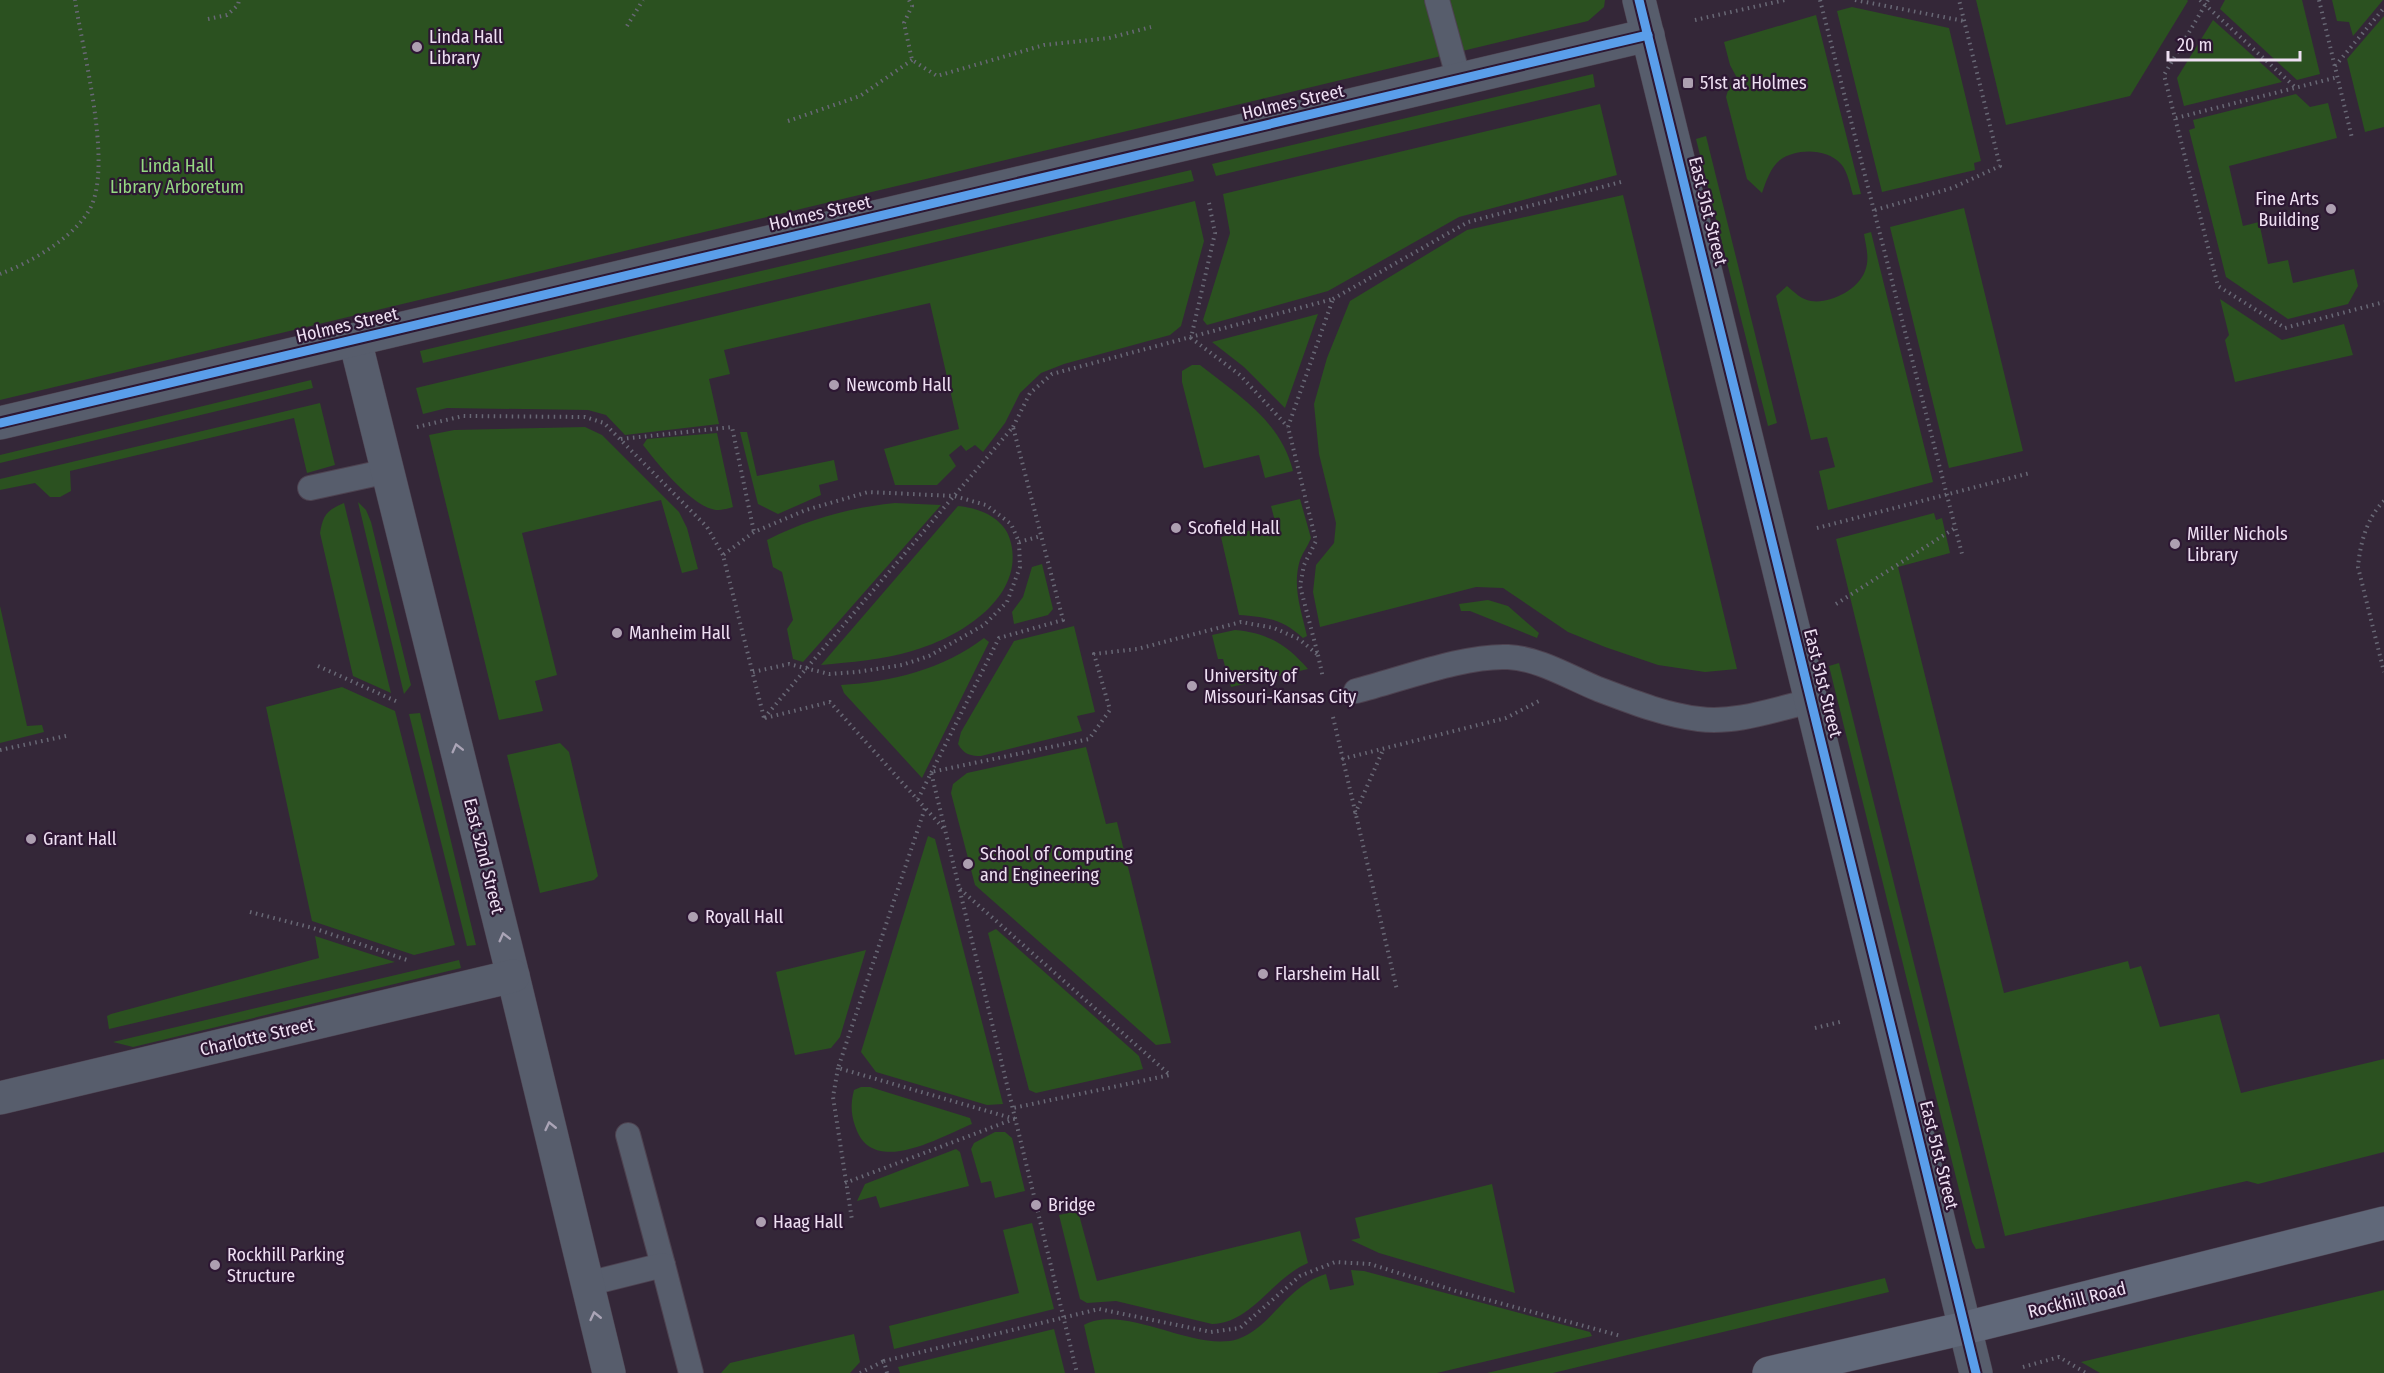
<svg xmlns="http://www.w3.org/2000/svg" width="2384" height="1373" viewBox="0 0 2384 1373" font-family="'Fira Sans Condensed',sans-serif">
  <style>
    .green { fill: #2b5120 }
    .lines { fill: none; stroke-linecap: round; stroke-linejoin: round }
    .service-casing { stroke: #4d4250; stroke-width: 26 }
    .minor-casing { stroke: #4d4250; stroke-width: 34 }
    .tertiary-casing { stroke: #4d4250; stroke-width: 34 }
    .secondary-casing { stroke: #4d4250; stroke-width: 34 }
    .path { stroke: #686875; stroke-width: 4; stroke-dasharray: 1.5 4.5; stroke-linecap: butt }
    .service { stroke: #575d6c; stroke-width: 24 }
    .minor { stroke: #575d6c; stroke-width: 33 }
    .tertiary { stroke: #575d6c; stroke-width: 33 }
    .secondary { stroke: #606879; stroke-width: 33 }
    .cycleway-casing { stroke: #2d1733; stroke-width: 13 }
    .cycleway { stroke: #5a9eea; stroke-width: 9 }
    .oneway { stroke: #aaa4b6 }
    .poi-dot { fill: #ad9fb1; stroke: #2d1733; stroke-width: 2 }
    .labels { text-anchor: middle; stroke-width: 4.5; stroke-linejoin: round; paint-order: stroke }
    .poi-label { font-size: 18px; fill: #eedff2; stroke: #2d1733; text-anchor: start }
    .street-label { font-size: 18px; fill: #eedff2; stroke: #2d1733 }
    .park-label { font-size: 18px; fill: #95d982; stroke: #2d1733 }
  </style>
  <rect width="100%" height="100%" fill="#342738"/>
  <!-- green -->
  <g class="green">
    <polygon points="0,0 1605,0 1604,7 1588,21 0,400"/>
    <polygon points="1976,0 2187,0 2188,1 2130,96 2006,125"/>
    <polygon points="2225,0 2302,0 2320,74 2297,80 2220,9"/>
    <polygon points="2332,0 2383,0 2353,36 2349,22 2337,21"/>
    <polygon points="1852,7 1949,28 1981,161 1974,163 1975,170 1882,192 1837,11"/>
    <path d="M1816,15l45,179 -8,1c-3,-9 -5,-23 -12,-31 -14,-16 -45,-16 -61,-4 -10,8 -14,22 -18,33l-15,-14 -21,-82 3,-10 8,-9 -7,-13 -6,-23z"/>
    <polygon points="2384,16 2384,127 2365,132 2347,59"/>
    <polygon points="2213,20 2282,82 2184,106 2177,78"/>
    <polygon points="1593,74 1595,87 1216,176 1212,164"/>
    <polygon points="2296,94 2310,107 2328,103 2337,138 2229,166 2243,226 2259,222 2268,264 2288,260 2293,283 2354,269 2358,286 2348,304 2288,319 2226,277 2189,130 2195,128 2193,120"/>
    <polygon points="1600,104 1617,175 1459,217 1328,291 1207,325 1203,320 1230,233 1223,194"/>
    <polygon points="1706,136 1777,423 1768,426 1696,139"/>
    <polygon points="1191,170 1194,181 423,363 420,351"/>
    <polygon points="1623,195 1737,669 1705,672 1658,665 1605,647 1568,632 1503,588 1476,587 1320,627 1313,592 1316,565 1334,543 1336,523 1319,454 1314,404 1327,358 1350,301 1467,230"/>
    <polygon points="1195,201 1204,241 1181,326 1170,335 1064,364 1041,373 1020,393 1005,423 983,452 975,445 966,451 961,445 949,455 956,466 937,485 895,485 884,449 959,429 930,303 724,350 730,374 709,379 719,424 625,435 606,415 588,410 447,408 423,414 416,388"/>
    <polygon points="1964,208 2023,451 1949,468 1890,227"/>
    <path d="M1871,232l62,250 -105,28 -9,-39 16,-4 -8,-30 -16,3 -35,-144 11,-10c7,6 15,14 24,15 19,3 47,-11 54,-30 5,-12 1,-25 -1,-37z"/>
    <polygon points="2220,299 2282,340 2344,324 2353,355 2235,382 2225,340 2229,335"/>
    <polygon points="1318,314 1285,408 1244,367 1212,342"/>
    <path d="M1192,365h8c39,31 81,56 93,106l-28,7 -6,-23 -55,13 -22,-86v-11z"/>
    <polygon points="311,380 313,388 0,463 0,455"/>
    <polygon points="320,403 335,465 307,473 294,418 70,471 71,491 60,497 50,497 35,483 0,490 0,479"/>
    <polygon points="585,427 602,435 679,512 687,528 698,569 682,573 661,500 522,533 557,675 535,681 543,711 499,720 429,435 454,430"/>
    <polygon points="740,432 747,432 757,476 834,460 838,480 819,485 821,495 778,514 758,504"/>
    <path d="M717,433l16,74c-4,1 -10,3 -14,3 -24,1 -62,-47 -76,-65l4,-6z"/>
    <path d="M1300,499l11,39c-3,8 -8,14 -11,22 -8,26 1,50 7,76l-4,2c-21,-19 -36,-21 -64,-23l-18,-78 55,-12 -5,-19z"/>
    <polygon points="358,502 366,510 371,522 411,685 404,694"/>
    <path d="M344,503l47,190 -38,-17 -33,-143c3,-18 7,-23 24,-30z"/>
    <path d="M895,503l46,2 -138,157 -10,-3 -6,-30 6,-9 -11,-48 -9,-5 -6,-27c42,-21 81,-32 128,-37z"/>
    <path d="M958,506c23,2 48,13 53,37 13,56 -53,95 -99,108 -29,9 -61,11 -91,14z"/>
    <polygon points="1934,513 1936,520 1942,518 1950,553 1898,567 2004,993 2128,961 2130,969 2141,966 2160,1027 2219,1014 2241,1093 2384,1059 2384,1152 2258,1184 2247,1181 2005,1236 1836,539"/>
    <polygon points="1042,564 1053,609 1048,615 1014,624 1012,612 1023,597 1032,567"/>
    <polygon points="1488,600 1508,606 1539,633 1537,638 1470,611 1461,611 1459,604"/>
    <polygon points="0,606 27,726 42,725 44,732 0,743"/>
    <path d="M1074,626l21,86 -18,4 5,15 -101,25c-12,0 -17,-2 -23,-12l3,-12 53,-91z"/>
    <path d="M1235,630c33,3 52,15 73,39l-77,18 -8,-28h-5l-6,-24z"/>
    <path d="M984,638l5,4 -67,136 -78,-85 -3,-8c50,-3 103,-16 143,-47z"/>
    <polygon points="1839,663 1985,1248 1976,1249 1972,1242 1829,666"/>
    <polygon points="342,687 395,711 455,945 414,955 312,921 266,707"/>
    <polygon points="420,713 476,945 467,946 409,714"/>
    <polygon points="560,743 569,752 598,876 594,880 540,893 507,755"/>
    <polygon points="1086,747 1106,824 1117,822 1171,1043 1156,1045 975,885 951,793 953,784 967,773"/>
    <polygon points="928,836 935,839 1003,1104 987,1105 876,1072 861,1052"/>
    <polygon points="996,929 1139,1056 1143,1069 1036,1093 1029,1090 988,933"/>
    <polygon points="315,936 395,962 109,1029 107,1016 111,1014 319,958"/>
    <polygon points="866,950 840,1037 831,1048 795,1055 776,972"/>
    <polygon points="459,960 461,968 133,1047 113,1042"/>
    <path d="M861,1087h9l100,31 2,6c-30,12 -96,52 -115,7 -6,-14 -7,-26 -3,-41z"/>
    <polygon points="995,1132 1005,1132 1012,1138 1025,1191 995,1198 991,1181 981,1183 971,1149 974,1143"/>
    <polygon points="956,1149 960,1152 969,1186 880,1208 876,1196 857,1201 865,1184"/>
    <polygon points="1492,1184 1515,1293 1379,1253 1351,1240 1360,1238 1355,1218"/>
    <path d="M1078,1211l19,70 203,-50 8,32c-36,15 -56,60 -96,61l-96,-23 -29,2 -7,-4 -21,-84z"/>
    <polygon points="1032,1223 1054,1309 894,1349 889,1326 1019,1293 1003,1230"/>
    <path d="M1351,1270l13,1 226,61 2,4 -155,37h-342l-11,-48c41,-22 111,28 154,14 33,-11 49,-54 88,-65l4,16 24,-5z"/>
    <polygon points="1885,1278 1889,1292 1553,1373 1487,1373"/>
    <polygon points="2384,1290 2384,1373 2100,1373 2081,1362"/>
    <polygon points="1054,1329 1065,1373 900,1373 898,1367"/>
    <polygon points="854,1334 860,1362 850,1373 721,1373 730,1363"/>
  </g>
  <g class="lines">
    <!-- service casing -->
    <g class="service-casing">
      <g id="service">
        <polyline points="1437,0 1459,80"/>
        <polyline points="310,488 388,471"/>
        <path d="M1356,691c44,-11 108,-36 152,-34 30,1 63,21 90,32 32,12 67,26 101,30 36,5 77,-10 112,-18"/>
        <polyline points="628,1135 663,1265"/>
        <polyline points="587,1284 663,1265 691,1373"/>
      </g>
    </g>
    <!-- minor casing -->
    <g class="minor-casing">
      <g id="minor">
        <polyline points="1639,0 1965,1328"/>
        <polyline points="355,340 513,976 609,1373"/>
        <polyline points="0,423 1648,35"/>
        <polyline points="0,1098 513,976"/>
      </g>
    </g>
    <!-- tertiary casing -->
    <g class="tertiary-casing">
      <polyline id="tertiary" points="1965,1328 1976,1373"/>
    </g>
    <!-- secondary casing -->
    <g class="secondary-casing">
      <polyline id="secondary" points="1769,1373 1965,1328 2384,1223"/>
    </g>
    <!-- path -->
    <g class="path">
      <polyline points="909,0 912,6 904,23 912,60 937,76 1044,45 1109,38 1151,27"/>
      <polyline points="1820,0 1962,554"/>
      <polyline points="1855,0 1964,21"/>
      <polyline points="2200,0 2296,88"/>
      <polyline points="2208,0 2164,75 2218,286 2285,328 2384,302"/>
      <polyline points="2319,0 2352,138"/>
      <polyline points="208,19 227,15 238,5 239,0"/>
      <polyline points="1695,20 1785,0"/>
      <polyline points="627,26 643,0"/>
      <polyline points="2335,66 2384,8"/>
      <polyline points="2176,118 2338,77"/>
      <polyline points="788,121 860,96 912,60"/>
      <polyline points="1209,203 1215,233 1191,338 1240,375 1288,427"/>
      <polyline points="1875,210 1952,188 2000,166 1959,0"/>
      <path d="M0,274c30,-11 84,-41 94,-75 15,-49 -11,-147 -19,-199"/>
      <polyline points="1333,299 1468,222 1621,182"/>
      <polyline points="417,427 463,416 585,417 604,423 707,527 723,555"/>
      <polyline points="1013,427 1030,393 1052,374 1333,299 1288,427 1316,541 1304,565 1300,586 1318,655 1299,639 1274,628 1241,622 1137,649 1094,654 1110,710 1089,739 931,772 1077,1373"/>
      <polyline points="621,439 732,427 754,532"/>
      <path d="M2384,501c-17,16 -24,43 -26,66l26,105"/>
      <polyline points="1817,528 2030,473"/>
      <polyline points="1019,542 1041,536"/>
      <polyline points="1836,604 1955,528"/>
      <polyline points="1318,655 1323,678"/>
      <polyline points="318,666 400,703"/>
      <polyline points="753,672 789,664 829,674 857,672 902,665 929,656 984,625 1007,602 1020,567 1019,542 1011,524 986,505 954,496 868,492 806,510 754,532 723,555 764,718"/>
      <polyline points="1333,717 1397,990"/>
      <polyline points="764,718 1013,427 1063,620 999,638 918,799"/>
      <polyline points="765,718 830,702 925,808 838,1068 1015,1119"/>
      <polyline points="0,750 66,736"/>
      <polyline points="1342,759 1506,718 1539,701"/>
      <polyline points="926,809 945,830"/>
      <polyline points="1355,814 1383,750"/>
      <polyline points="960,889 1170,1075 1013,1108"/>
      <polyline points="250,912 313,928 407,960"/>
      <polyline points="1815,1028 1840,1022"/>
      <polyline points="838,1068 833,1097 852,1220"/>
      <polyline points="845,1183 1014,1119"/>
      <polyline points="2023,1367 2059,1357 2086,1373"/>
      <polyline points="860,1373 884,1361"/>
      <polyline points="887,1373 884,1361 1099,1309 1211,1332 1240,1328 1300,1276 1335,1262 1370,1264 1459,1292 1621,1336"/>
    </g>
    <!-- service -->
    <use href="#service" class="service"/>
    <!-- minor -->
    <use href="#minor" class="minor"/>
    <!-- tertiary -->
    <use href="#tertiary" class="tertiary"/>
    <!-- secondary -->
    <use href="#secondary" class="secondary"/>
    <!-- cycleway casing -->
    <g class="cycleway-casing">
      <g id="cycleway">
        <polyline points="1639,0 1976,1373"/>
        <polyline points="0,423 1648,35"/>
      </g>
    </g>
    <!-- cycleway -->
    <use href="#cycleway" class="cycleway"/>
  </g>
  <!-- one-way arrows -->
  <defs><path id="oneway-chevron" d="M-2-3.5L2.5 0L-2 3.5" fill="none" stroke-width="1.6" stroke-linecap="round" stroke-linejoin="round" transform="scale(1.5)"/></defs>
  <g class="oneway">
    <use href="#oneway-chevron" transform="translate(457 748) rotate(-104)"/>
    <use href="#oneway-chevron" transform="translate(504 937) rotate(-104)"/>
    <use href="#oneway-chevron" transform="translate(550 1126) rotate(-103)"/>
    <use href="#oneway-chevron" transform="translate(595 1316) rotate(-103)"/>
  </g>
  <!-- markers -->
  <g class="poi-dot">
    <circle cx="417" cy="47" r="6"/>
    <rect x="1682" y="77" width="12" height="12" rx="3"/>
    <circle cx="2331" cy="209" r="6"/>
    <circle cx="834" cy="385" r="6"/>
    <circle cx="1176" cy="528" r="6"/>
    <circle cx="2175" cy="544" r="6"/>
    <circle cx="617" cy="633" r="6"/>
    <circle cx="1192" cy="686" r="6"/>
    <circle cx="31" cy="839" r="6"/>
    <circle cx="968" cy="864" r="6"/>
    <circle cx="693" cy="917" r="6"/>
    <circle cx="1263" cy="974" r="6"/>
    <circle cx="1036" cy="1205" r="6"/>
    <circle cx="761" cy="1222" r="6"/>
    <circle cx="215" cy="1265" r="6"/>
  </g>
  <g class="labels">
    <!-- poi labels -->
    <g class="poi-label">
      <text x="429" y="43">Linda Hall<tspan x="429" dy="21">Library</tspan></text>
      <text x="1700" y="89">51st at Holmes</text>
      <text x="2319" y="205" text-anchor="end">Fine Arts<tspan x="2319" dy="21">Building</tspan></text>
      <text x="846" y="391">Newcomb Hall</text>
      <text x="1188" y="534">Scofield Hall</text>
      <text x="2187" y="540">Miller Nichols<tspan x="2187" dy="21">Library</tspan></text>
      <text x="629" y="639">Manheim Hall</text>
      <text x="1204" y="682">University of<tspan x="1204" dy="21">Missouri-Kansas City</tspan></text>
      <text x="43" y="845">Grant Hall</text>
      <text x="980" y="860">School of Computing<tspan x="980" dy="21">and Engineering</tspan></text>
      <text x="705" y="923">Royall Hall</text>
      <text x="1275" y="980">Flarsheim Hall</text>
      <text x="1048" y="1211">Bridge</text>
      <text x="773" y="1228">Haag Hall</text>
      <text x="227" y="1261">Rockhill Parking<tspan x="227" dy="21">Structure</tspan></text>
    </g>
    <!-- street labels -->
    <g class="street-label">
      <text transform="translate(1293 102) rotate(-13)" y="6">Holmes Street</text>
      <text transform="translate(1708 211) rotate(76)" y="6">East 51st Street</text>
      <text transform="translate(820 213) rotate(-13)" y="6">Holmes Street</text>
      <text transform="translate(347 325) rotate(-13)" y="6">Holmes Street</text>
      <text transform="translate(1823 683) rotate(76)" y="6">East 51st Street</text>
      <text transform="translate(484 856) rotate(76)" y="6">East 52nd Street</text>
      <text transform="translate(257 1037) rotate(-13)" y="6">Charlotte Street</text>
      <text transform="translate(1939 1155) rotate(76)" y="6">East 51st Street</text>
      <text transform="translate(2077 1300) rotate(-14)" y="6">Rockhill Road</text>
    </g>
    <!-- park labels -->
    <g class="park-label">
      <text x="177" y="172">Linda Hall<tspan x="177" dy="21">Library Arboretum</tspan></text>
    </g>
  </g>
  <!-- scale -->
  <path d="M2168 51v9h132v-9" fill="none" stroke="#eedff2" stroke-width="3"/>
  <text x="2177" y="51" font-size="18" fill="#eedff2" stroke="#2d1733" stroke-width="4.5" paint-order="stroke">20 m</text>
</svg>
